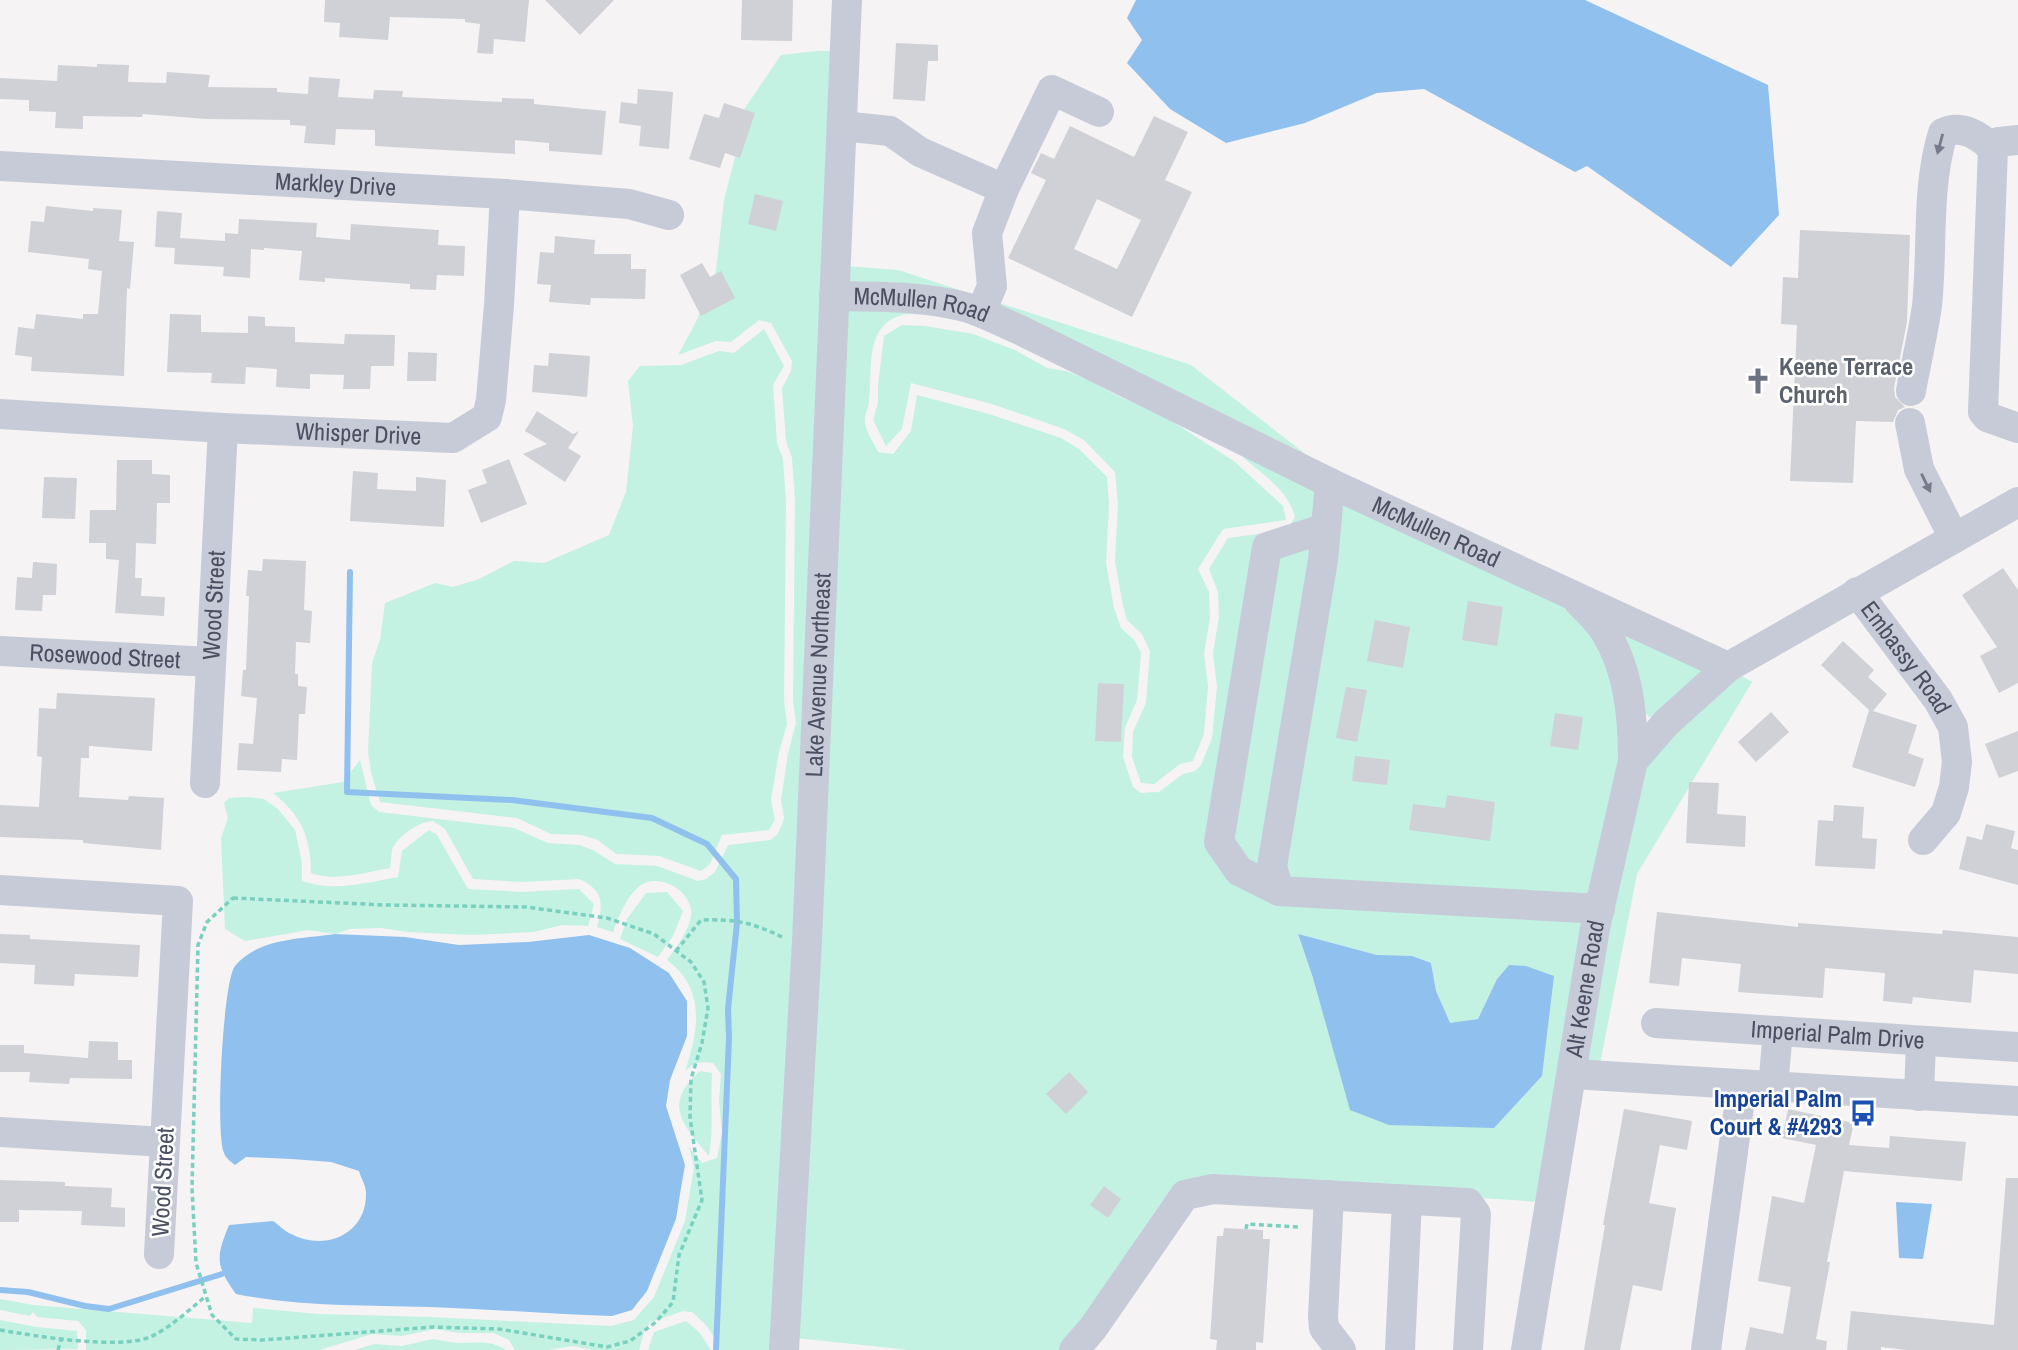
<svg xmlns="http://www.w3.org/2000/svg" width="2018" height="1350" viewBox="0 0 2018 1350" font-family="'Archivo Narrow',sans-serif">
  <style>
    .green { fill: #c3f1e2; fill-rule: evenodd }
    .water { fill: #90c0ee }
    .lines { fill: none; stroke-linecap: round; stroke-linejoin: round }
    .stream { stroke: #90c0ee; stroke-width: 6 }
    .building { fill: #cfd1d7; fill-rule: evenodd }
    .path { stroke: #7ad0be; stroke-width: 3.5; stroke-dasharray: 5 3.5; stroke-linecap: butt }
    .minor { stroke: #c7cbd7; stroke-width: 30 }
    .oneway { fill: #767a8a }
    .labels { text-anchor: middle; stroke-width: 5; stroke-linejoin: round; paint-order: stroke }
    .street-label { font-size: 24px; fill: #4a4f61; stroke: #fff }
    .worship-label { font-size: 24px; font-weight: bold; fill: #5b616d; stroke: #fff; text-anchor: start }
    .transit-label { font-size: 24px; font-weight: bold; fill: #164399; stroke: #fff; text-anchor: end }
  </style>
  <rect width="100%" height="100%" fill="#f5f3f3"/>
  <!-- green -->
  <g class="green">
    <path d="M816,51h15l-7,226 -51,1073h-53l-2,-7 -12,-18 -14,-13 -9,-1 -32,11 -6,6 -6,22h-47l-19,-4 -26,4h-32l-6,-10 -15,-7h-34l-25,-4 -34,7 -29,-2 -53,16h-233v-20l-8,-9 -41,-4 -4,-5 -3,4 -30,-6v-11l33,6 219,18 1,-15 65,6 112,3 181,9 23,-6 20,-23 31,-76 9,-54 -5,-20 13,16 15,-5 5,-25 -3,-33 2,-26 -8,-11c-13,-2 -18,-1 -28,8 14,-41 21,-82 -18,-111 10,-13 20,-27 24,-43 4,-24 -30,-45 -50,-32 -14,10 -22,31 -28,47l-16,-5c7,-23 6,-38 -18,-48l-57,3 -49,-3 -28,-50 -12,-8c-13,0 -36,15 -41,29 -1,6 -1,12 -2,18 -24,4 -55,14 -79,5 0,-36 -10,-58 -38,-80l70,-11 17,-22 11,45 8,7 135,16 34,15 31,2 14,5 22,14 42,2 41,15 8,-2 9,-7 13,-27 42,-5 7,-5 5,-10 2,-7 -3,-18 7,-46 8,-31 -3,-23 2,-199 -3,-43 -6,-17 -4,-53 9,-17 1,-10 -21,-38 -12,-3 -28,22 -15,-1 -38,14 18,-33 20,-51 8,-71 17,-66 4,-26 36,-53z"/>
    <polygon points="846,266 898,270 1191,365 1317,463 1022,318 845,284"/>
    <path d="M844,308l74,3 56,13c-18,-3 -58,-15 -75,-8 -35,12 -26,55 -30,85 0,7 -5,13 -4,21 1,10 9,21 13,30l15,2 18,-23 6,-36 72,19 72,24 18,11 28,28 2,27 -3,59 8,45 7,20 14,13 6,12 -4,47 -12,28 -2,29 10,30 8,6 18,-1 24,-18 12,-3 6,-6 11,-27 5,-51 -4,-34 6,-36 -1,-25 -9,-23 19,-31 59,-8 8,-13c-8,-30 -34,-42 -55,-63l329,152 26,30 22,56 5,68 -82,442 -331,-23 -140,171h-160l-113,-12zM1298,935l79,20 54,8 5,28 13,33 29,-5 19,-40 12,-14 33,111 -22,22 -207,-120z"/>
    <polygon points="902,325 925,326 973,334 1015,350 1047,368 1066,371 1090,381 1114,394 1167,418 1235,462 1283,506 1286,520 1223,529 1198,569 1209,592 1210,618 1204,654 1208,686 1204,734 1193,761 1180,764 1154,784 1141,783 1132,757 1133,732 1146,703 1150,651 1142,634 1127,620 1123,606 1115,561 1118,504 1115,472 1084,440 1064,429 992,404 911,383 902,429 886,446 873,420 878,403 878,385 884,336"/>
    <polygon points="764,329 784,366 773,385 777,443 783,459 786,502 784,701 787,724 779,752 771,800 775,820 769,830 722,835 710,864 701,871 659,856 616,854 598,840 581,835 551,834 517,818 380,802 371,772 368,752 372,663 380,640 385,603 435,583 453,587 479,579 514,561 544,563 609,535 626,492 633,426 628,381 640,366 681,365 719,351 734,353"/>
    <polygon points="1617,626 1704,670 1656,717 1650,717 1645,713"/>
    <polygon points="1738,674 1752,682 1637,874 1600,1064 1584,1063 1605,930 1644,766 1673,732"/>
    <path d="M247,797l17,2 14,10 17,21 7,33v18c31,11 64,2 96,-4l4,-26 27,-21 8,5 31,54 54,3 57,-3 15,15 -6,22 -26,-1 -28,7 -63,3 -63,-3 -27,-4 -31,1 -15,5 -27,-4 -63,11 -20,-12 -4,-91 7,-20 -4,-15 5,-5z"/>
    <polygon points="667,892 683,911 673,936 658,957 620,939 627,919 646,893"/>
    <path d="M700,1071l12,2c-2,28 2,55 -3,83 -26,-32 -47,-51 -9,-85z"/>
    <polygon points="0,1320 37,1327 77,1331 78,1349 0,1350"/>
    <polygon points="686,1321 699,1332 711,1350 648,1350 654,1332"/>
    <path d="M433,1339c9,1 19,4 29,4 17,0 28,-3 44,7h-151l19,-6 28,2z"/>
  </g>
  <!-- water -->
  <g class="water">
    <polygon points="1136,0 1585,0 1768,85 1779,215 1731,267 1587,166 1575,172 1424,89 1377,93 1305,123 1226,143 1170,109 1127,63 1142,40 1127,18"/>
    <path d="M335,934l70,3 54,8 69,-3 61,-7 41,13 39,25 18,28v35l-17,44 -4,26 19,59 -5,29 -4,25 -29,72 -15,19 -20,6c-61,-2 -122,-7 -183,-9 -65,-2 -129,0 -193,-13 -21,-29 -20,-37 -7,-69l44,-4c6,4 11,10 18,13 34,18 76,0 75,-41 0,-7 -5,-15 -7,-22l-28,-9 -39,-3 -46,-2 -11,8c-4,-3 -10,-8 -11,-12 -9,-20 -1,-172 11,-187 23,-28 66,-27 100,-32z"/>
    <polygon points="1298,934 1377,955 1412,956 1431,963 1436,991 1450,1023 1478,1019 1497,979 1509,965 1526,966 1554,976 1542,1076 1494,1128 1389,1125 1350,1110 1313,978"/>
    <polygon points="1896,1202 1932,1204 1923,1259 1899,1258"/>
  </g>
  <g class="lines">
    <!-- stream -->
    <g class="stream">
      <polyline points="350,572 347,792 512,800 652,818 707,844 736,879 737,923 728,1009 729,1038 716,1350"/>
      <polyline points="0,1290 28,1292 85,1306 109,1309 222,1274"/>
    </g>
  </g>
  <!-- building -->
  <g class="building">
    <polygon points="325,0 529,0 525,42 494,39 493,54 477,53 480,24 465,22 465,19 390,17 388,40 339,37 340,23 324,22"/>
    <polygon points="545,0 614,0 580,35"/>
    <polygon points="742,0 793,0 792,41 741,40"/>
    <polygon points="896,43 938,45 938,61 928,61 925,101 893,99"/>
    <polygon points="97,64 129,65 128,82 166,83 167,72 210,75 208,87 277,88 277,92 308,94 309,77 340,79 338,97 373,99 374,90 403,91 402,97 502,102 502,98 534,99 534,104 606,111 602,155 549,151 549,143 515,140 515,154 375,146 375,130 336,129 335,145 304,143 306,126 290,125 290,120 206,119 143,114 142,117 83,116 83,129 55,128 56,112 29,111 29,100 0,99 0,78 57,81 58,65 97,67"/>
    <polygon points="638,89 673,92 669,149 639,146 641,126 619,123 621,102 637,104"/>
    <polygon points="724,103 755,113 740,158 725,153 720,168 689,159 704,114 719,118"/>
    <path d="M1154,116l34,16 -23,48 27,12 -60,125 -124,-59 38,-78 -15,-7 10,-20 13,6 16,-33 64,31zM1097,199l44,21 -24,49 -43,-20z"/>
    <polygon points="755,194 783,201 776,231 748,224"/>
    <polygon points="46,206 93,211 93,208 122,210 119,241 134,242 130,289 127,288 124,376 31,371 32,357 15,355 18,327 34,329 36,314 83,319 83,314 98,314 102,271 88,269 89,259 28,252 31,221 44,222"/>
    <polygon points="157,211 182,213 180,238 225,241 225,233 238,234 239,219 317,223 316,237 350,240 351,224 439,230 438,245 465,246 464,276 437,275 436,290 410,289 410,284 325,278 325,282 299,280 302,251 264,248 264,250 251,249 250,278 223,276 224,267 174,264 175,248 155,247"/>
    <polygon points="1800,230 1910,235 1907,322 1894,388 1895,397 1905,407 1898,410 1893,422 1856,421 1853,483 1790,481 1797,325 1781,324 1783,277 1798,278"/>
    <polygon points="555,236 595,240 594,254 631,254 631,269 646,269 645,299 591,298 590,305 549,302 551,285 537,284 540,252 554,253"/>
    <polygon points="702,263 710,277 721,271 735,298 701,316 680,275"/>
    <polygon points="170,314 201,315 201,332 248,333 248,316 265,317 265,326 295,327 295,342 344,344 345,334 395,335 394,366 371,366 370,389 343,389 344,375 310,374 310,389 276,387 277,369 246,367 245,384 211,383 212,373 167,372"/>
    <polygon points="408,352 437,353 436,381 407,381"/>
    <polygon points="549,353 590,356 587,397 532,392 534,365 548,366"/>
    <polygon points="537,411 573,434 579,431 568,448 581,456 565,482 523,454 547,444 525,431"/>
    <polygon points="509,459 527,504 481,523 468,490 487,483 482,470"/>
    <polygon points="117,460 152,460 152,474 170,475 170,503 157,503 156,544 136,543 135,578 142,578 141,596 165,597 164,616 115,613 119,560 106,559 106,543 89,543 90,510 116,510"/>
    <polygon points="353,471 378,473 377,489 416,491 416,477 446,480 444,527 350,521"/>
    <polygon points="44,477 77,478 75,519 42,518"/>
    <polygon points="263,559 306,561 304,610 312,611 310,643 296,642 295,674 298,674 298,686 307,687 305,714 299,714 297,760 282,759 281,772 237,770 239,743 253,744 257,698 241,696 243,670 246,670 249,596 246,596 248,570 262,571"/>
    <polygon points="33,562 57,564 56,595 43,595 42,611 15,610 17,577 32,578"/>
    <polygon points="2003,568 2018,590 2018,683 1999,693 1980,656 1997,647 1962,595"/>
    <polygon points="1468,601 1503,607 1497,646 1462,640"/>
    <polygon points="1375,620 1410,627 1403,668 1367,661"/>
    <polygon points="1843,641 1874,670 1868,677 1887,694 1873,711 1917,725 1908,753 1924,759 1915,787 1852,767 1869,710 1821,665"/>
    <polygon points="1098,683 1124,684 1121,742 1095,741"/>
    <polygon points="1346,687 1367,690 1357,742 1336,738"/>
    <polygon points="57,693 155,698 152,751 89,746 89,758 81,758 79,797 128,800 129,796 164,798 161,850 83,843 83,840 0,837 0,805 39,807 42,757 37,756 39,708 56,709"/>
    <polygon points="1771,712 1789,732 1756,762 1738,742"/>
    <polygon points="1555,713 1583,717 1578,750 1550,746"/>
    <polygon points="2018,731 2018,771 1999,778 1985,744"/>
    <polygon points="1355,756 1390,760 1387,785 1352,781"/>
    <polygon points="1689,782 1719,783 1717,814 1746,816 1745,847 1686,843"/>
    <polygon points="1447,795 1495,802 1490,841 1409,830 1413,804 1445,808"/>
    <polygon points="1834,805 1864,807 1862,838 1877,839 1875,869 1815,866 1818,820 1833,821"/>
    <polygon points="1986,824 2015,831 2011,848 2018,850 2018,885 1959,869 1967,836 1982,840"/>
    <polygon points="1657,912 1798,927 1798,923 1942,934 1943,930 2018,937 2018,974 1974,970 1971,1003 1913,997 1912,1004 1883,1001 1885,973 1825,968 1823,998 1738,992 1741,964 1682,958 1679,986 1649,983"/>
    <polygon points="0,934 30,935 30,939 140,945 138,977 75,974 74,986 34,984 35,965 0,963"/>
    <polygon points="89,1041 118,1042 118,1060 132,1060 132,1079 70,1078 69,1084 29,1082 30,1072 0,1072 0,1045 24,1045 24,1053 88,1058"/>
    <polygon points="1069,1072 1088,1092 1066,1114 1046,1094"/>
    <polygon points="1624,1109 1692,1121 1687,1150 1660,1145 1649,1203 1676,1208 1662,1291 1633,1285 1620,1350 1584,1350 1605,1225 1603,1225"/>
    <polygon points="1788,1109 1854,1123 1849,1145 1889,1148 1890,1136 1966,1142 1962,1181 1844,1171 1827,1262 1830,1262 1816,1339 1827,1341 1826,1350 1745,1350 1750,1327 1783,1334 1791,1287 1758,1281 1772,1196 1804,1203 1816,1145 1782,1138"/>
    <polygon points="2006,1178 2018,1178 2018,1350 1906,1350 1881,1347 1881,1350 1847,1350 1851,1311 1994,1325"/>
    <polygon points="0,1180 65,1182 65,1186 112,1188 111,1207 125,1208 125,1227 81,1225 82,1211 19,1210 19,1222 0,1222"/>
    <polygon points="1104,1186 1121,1199 1108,1218 1090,1205"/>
    <polygon points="1224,1228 1263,1230 1263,1239 1270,1239 1263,1343 1256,1342 1256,1350 1216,1350 1217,1340 1210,1339 1217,1236 1223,1236"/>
  </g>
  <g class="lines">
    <!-- path -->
    <g class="path">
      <polygon points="233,898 385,905 526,907 607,918 654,934 691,962 704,982 708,1008 702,1043 691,1079 690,1117 702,1200 679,1255 673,1302 656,1322 630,1341 607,1347 499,1329 433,1327 263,1340 236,1339 212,1315 196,1263 192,1188 198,945 207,922"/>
      <path d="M676,951l25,-31c34,-1 50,2 81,17"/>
      <polyline points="1246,1229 1247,1224 1299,1227"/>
      <path d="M0,1330c35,6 119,20 150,7 20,-9 39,-27 56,-41"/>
      <polyline points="58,1350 61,1340"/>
    </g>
    <!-- minor -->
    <g class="minor">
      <polyline points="842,126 890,131 920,152 1004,189"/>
      <polyline points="2018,140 1999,142 1993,149 1983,412 1987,417 2018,428"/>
      <path id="s1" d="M0,166l505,28 124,10 40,11"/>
      <path id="s2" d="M834,296c42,1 86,0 127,10 20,5 38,15 57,23l312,154 398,184"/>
      <polyline points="981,312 992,286 987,233 1004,189 1052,90 1099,112"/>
      <path d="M1911,391c5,-28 12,-57 16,-85 6,-57 -1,-118 16,-173 18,-9 36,2 50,16"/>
      <path id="s3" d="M0,414l223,14 230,10 34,-21 4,-17 8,-95 6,-111"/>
      <polyline points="1910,423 1919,469 1954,538"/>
      <polyline points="1330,483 1323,560 1272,866 1279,891 1600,909"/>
      <path id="s4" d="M1857,592l81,108 15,27 4,35 -3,25 -8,26 -23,27"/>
      <path d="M1579,602c9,9 19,18 25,28 25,39 29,86 29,131"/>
      <path id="s5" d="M0,651l211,11"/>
      <path id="s6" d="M205,783l18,-355"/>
      <polyline points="0,890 178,901 159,1254"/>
      <polyline points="1279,891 1239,871 1219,842 1267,547 1326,528"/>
      <path id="s7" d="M1656,1023l362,24"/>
      <polyline points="1572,1074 2018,1101"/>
      <polyline points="1773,1087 1778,1031"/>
      <polyline points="1919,1096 1921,1041"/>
      <polyline points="0,1132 164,1142"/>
      <polyline points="1329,1195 1323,1317 1324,1328 1341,1350"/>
      <path id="s8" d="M784,1350l23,-409 40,-941"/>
      <polyline points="1074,1350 1093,1328 1185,1195 1213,1189 1468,1203 1476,1214 1468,1350"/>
      <polyline points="1400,1350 1407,1200"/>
      <path id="s9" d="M1526,1350l69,-422 38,-167 33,-38 62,-56 290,-165"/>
      <polyline points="1706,1350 1742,1085"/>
    </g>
  </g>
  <!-- one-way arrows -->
  <defs><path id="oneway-solid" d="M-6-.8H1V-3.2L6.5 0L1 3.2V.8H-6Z" transform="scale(1.75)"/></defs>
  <g class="oneway">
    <use href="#oneway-solid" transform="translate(1940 144) rotate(105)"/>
    <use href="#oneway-solid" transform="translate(1926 483) rotate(64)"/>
  </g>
  <!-- icons -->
  <defs>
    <g id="church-bare" transform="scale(2.1)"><path d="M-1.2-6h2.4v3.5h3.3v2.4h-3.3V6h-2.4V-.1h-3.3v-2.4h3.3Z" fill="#6b7280" stroke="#fff" stroke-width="2.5" paint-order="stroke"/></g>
    <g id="bus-bare" transform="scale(2.1)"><path d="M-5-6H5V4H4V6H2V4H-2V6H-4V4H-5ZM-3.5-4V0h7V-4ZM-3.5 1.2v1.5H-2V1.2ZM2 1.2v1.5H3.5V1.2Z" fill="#1a4fb4" stroke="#fff" stroke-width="2.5" paint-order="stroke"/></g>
  </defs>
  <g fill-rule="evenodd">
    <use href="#church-bare" x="1758" y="381"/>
    <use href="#bus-bare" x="1863" y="1113"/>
  </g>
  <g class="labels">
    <!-- street labels -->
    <g class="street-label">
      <text dy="8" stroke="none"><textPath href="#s1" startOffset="336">Markley Drive</textPath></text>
      <text dy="8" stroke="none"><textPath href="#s2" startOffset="88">McMullen Road</textPath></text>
      <text dy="8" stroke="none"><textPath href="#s3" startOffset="359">Whisper Drive</textPath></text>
      <text dy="8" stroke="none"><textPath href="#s2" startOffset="654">McMullen Road</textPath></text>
      <text dy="8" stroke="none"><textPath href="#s6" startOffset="178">Wood Street</textPath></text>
      <text dy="8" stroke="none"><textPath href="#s5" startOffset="105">Rosewood Street</textPath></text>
      <text dy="8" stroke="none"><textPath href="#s4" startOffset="82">Embassy Road</textPath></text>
      <text dy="8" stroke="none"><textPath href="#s8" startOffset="676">Lake Avenue Northeast</textPath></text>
      <text dy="8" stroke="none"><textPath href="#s9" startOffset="366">Alt Keene Road</textPath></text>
      <text dy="8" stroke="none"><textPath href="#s7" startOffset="182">Imperial Palm Drive</textPath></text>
      <text transform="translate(163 1182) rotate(-87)" y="8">Wood Street</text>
    </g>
    <!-- worship labels -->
    <g class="worship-label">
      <text x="1779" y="375">Keene Terrace<tspan x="1779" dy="28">Church</tspan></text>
    </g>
    <!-- transit labels -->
    <g class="transit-label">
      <text x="1842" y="1107">Imperial Palm<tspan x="1842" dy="28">Court &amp; #4293</tspan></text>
    </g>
  </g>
</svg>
